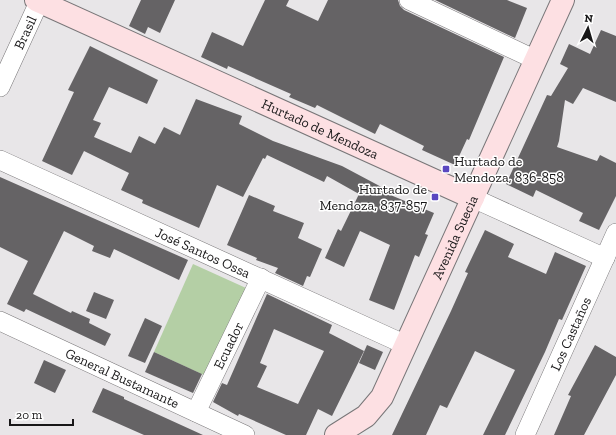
<svg xmlns="http://www.w3.org/2000/svg" width="616" height="435" viewBox="0 0 616 435" font-family="'Zilla Slab',serif">
  <style>
    .green { fill: #b4cfa5 }
    .building { fill: #656365; fill-rule: evenodd }
    .lines { fill: none; stroke-linecap: round; stroke-linejoin: round }
    .minor-casing { stroke: #787678; stroke-width: 20 }
    .secondary-casing { stroke: #787678; stroke-width: 24 }
    .minor { stroke: #fff; stroke-width: 19 }
    .secondary { stroke: #fde0e3; stroke-width: 22 }
    .poi-dot { fill: #5a47c0; stroke: #fff; stroke-width: 1.5 }
    .labels { text-anchor: middle; stroke-width: 3; stroke-linejoin: round; paint-order: stroke }
    .street-label { font-size: 14px; fill: #181718; stroke: #fff }
    .poi-label { font-size: 14px; fill: #181718; stroke: #fff; text-anchor: start }
  </style>
  <rect width="100%" height="100%" fill="#e8e6e8"/>
  <!-- green -->
  <polygon class="green" points="193,264 246,288 206,376 154,352"/>
  <!-- building -->
  <g class="building">
    <polygon points="141,0 175,0 160,33 148,27 145,34 129,26"/>
    <polygon points="265,0 289,0 286,6 318,21 328,0 398,0 400,6 404,10 504,57 469,140 467,139 455,165 422,150 424,146 380,124 375,134 317,105 315,108 289,97 291,94 266,83 228,66 227,69 201,57 212,32 243,46"/>
    <polygon points="435,0 507,0 527,8 515,38"/>
    <polygon points="601,30 616,36 616,102 583,88 573,104 565,100 559,141 557,147 597,161 600,155 616,163 616,196 599,230 579,221 583,213 536,190 533,197 506,184 547,95 551,96 568,68 560,64 569,44 590,54"/>
    <polygon points="90,46 158,80 147,104 109,87 93,120 101,123 94,137 131,153 139,136 155,144 164,127 180,135 196,99 242,116 239,124 273,141 342,166 389,191 388,194 434,213 425,234 428,235 419,257 415,255 394,310 369,300 390,245 360,231 344,267 325,258 338,229 341,231 359,194 327,176 324,182 267,155 265,159 263,158 243,197 217,185 199,228 142,203 143,200 121,190 129,173 84,151 72,175 42,161 74,92 68,90"/>
    <polygon points="0,177 188,260 179,280 114,249 110,258 92,251 94,246 64,231 33,294 71,313 72,311 90,319 89,323 111,334 105,346 26,309 24,312 7,304 28,261 0,247"/>
    <polygon points="249,195 275,206 273,211 304,223 298,238 322,249 310,277 307,276 303,286 275,273 278,268 256,260 257,258 227,245"/>
    <polygon points="485,230 514,244 508,257 546,274 555,252 586,266 562,320 559,319 545,352 505,435 483,435 515,370 475,351 447,408 440,405 426,435 392,435 451,311 468,273 465,272"/>
    <polygon points="94,292 114,300 106,319 86,311"/>
    <path d="M267,294l65,31 -3,8 35,18 -32,65 -14,-7 -12,26h-20l-47,-21 -1,2 -25,-14 9,-19 5,2zM274,329l50,22 -26,53 -41,-17 10,-21 -7,-3z"/>
    <polygon points="145,318 162,326 145,363 128,356"/>
    <polygon points="367,345 383,352 375,370 359,363"/>
    <polygon points="595,345 616,357 616,375 584,435 554,435 571,396 568,395"/>
    <polygon points="154,352 202,374 193,393 145,372"/>
    <polygon points="44,360 66,370 55,393 34,383"/>
    <polygon points="103,388 124,397 124,399 203,435 144,435 92,412"/>
  </g>
  <g class="lines">
    <!-- minor casing -->
    <g class="minor-casing">
      <g id="minor">
        <polyline points="409,0 536,60"/>
        <path id="s1" d="M0,87l40,-87"/>
        <path id="s2" d="M0,160l406,185"/>
        <polyline points="473,198 605,258"/>
        <path id="s3" d="M0,321l245,114"/>
        <path id="s4" d="M196,412l65,-134"/>
        <path id="s5" d="M525,435l91,-202"/>
      </g>
    </g>
    <!-- secondary casing -->
    <g class="secondary-casing">
      <g id="secondary">
        <path id="s6" d="M36,0l437,198"/>
        <path id="s7" d="M336,435l30,-19 16,-19 181,-397"/>
      </g>
    </g>
    <!-- minor -->
    <use href="#minor" class="minor"/>
    <!-- secondary -->
    <use href="#secondary" class="secondary"/>
  </g>
  <!-- markers -->
  <g class="poi-dot">
    <rect x="442" y="165" width="8" height="8" rx="2"/>
    <rect x="431" y="193" width="8" height="8" rx="2"/>
  </g>
  <g class="labels">
    <!-- street labels -->
    <g class="street-label">
      <text dy="5" stroke="none"><textPath href="#s1" startOffset="60">Brasil</textPath></text>
      <text dy="5" stroke="none"><textPath href="#s6" startOffset="312">Hurtado de Mendoza</textPath></text>
      <text dy="5" stroke="none"><textPath href="#s7" startOffset="236">Avenida Suecia</textPath></text>
      <text dy="5" stroke="none"><textPath href="#s2" startOffset="223">José Santos Ossa</textPath></text>
      <text dy="5" stroke="none"><textPath href="#s5" startOffset="111">Los Castaños</textPath></text>
      <text dy="5" stroke="none"><textPath href="#s4" startOffset="74">Ecuador</textPath></text>
      <text dy="5" stroke="none"><textPath href="#s3" startOffset="135">General Bustamante</textPath></text>
    </g>
    <!-- poi labels -->
    <g class="poi-label">
      <text x="454" y="166">Hurtado de<tspan x="454" dy="16">Mendoza, 836-858</tspan></text>
      <text x="427" y="194" text-anchor="end">Hurtado de<tspan x="427" dy="16">Mendoza, 837-857</tspan></text>
    </g>
  </g>
  <!-- north arrow -->
  <g transform="translate(588 28) rotate(5)" stroke="#ffffff" stroke-width="3" paint-order="stroke">
  <path d="M0-3L7 15L0 10L-7 15Z" fill="#181718"/>
  <text y="-6" font-size="11" font-weight="bold" text-anchor="middle" fill="#181718">N</text>
  </g>
  <!-- scale -->
  <path d="M10 419v6h63v-6" fill="none" stroke="#181718" stroke-width="2"/>
  <text x="16" y="419" font-size="12" fill="#181718" stroke="#ffffff" stroke-width="3" paint-order="stroke">20 m</text>
</svg>
